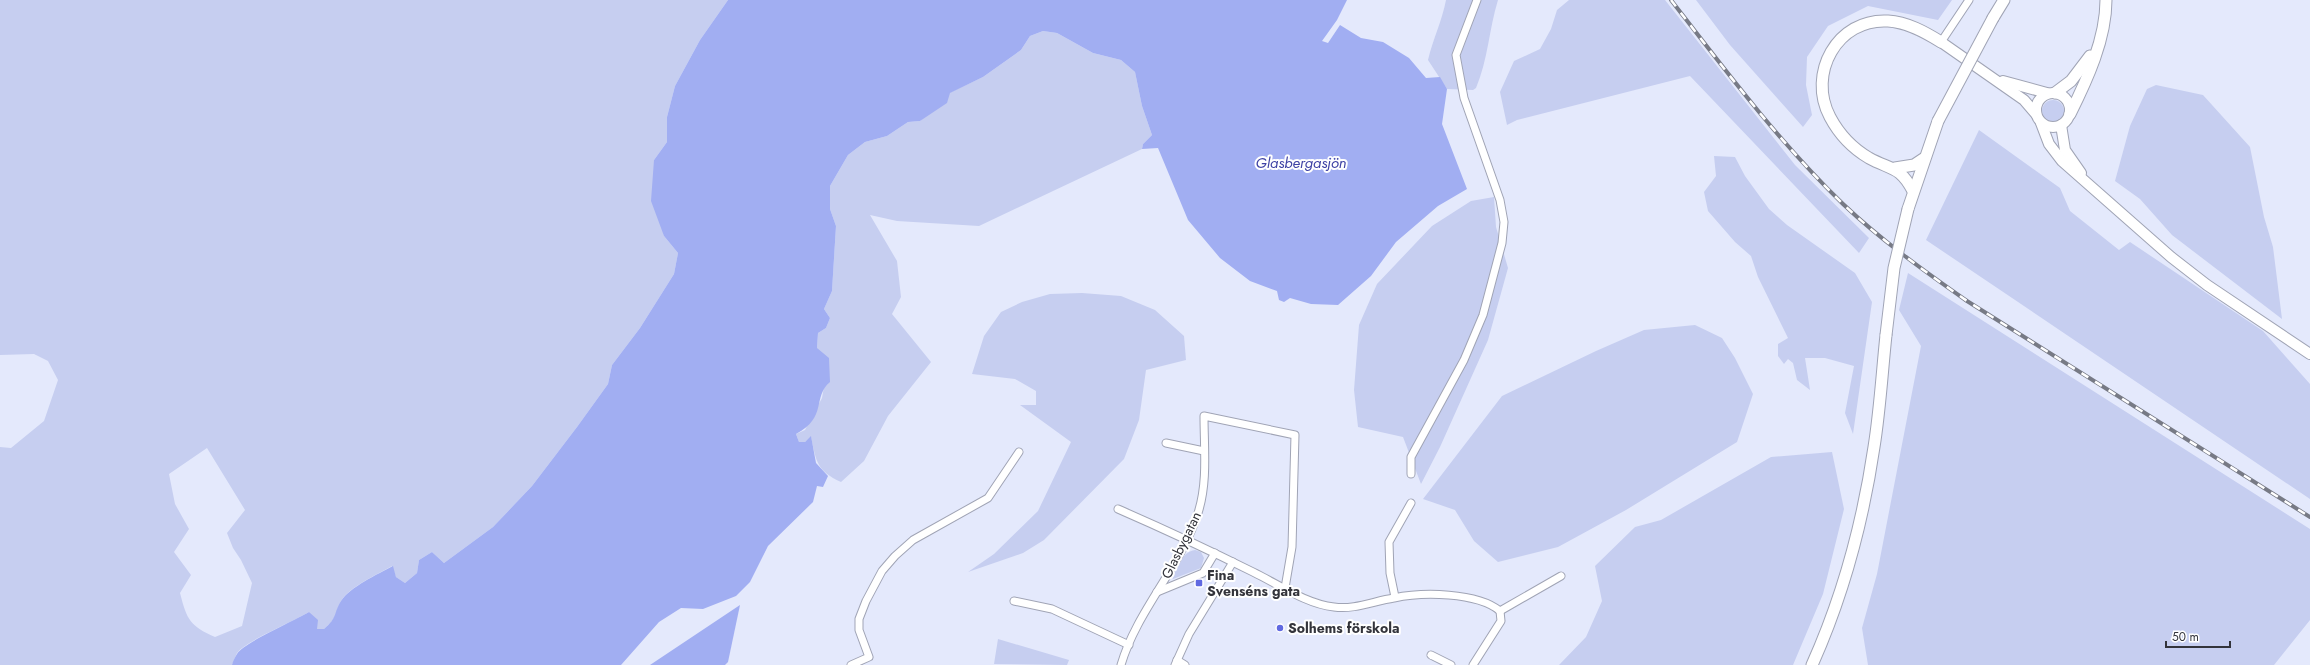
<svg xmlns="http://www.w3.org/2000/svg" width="2310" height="665" viewBox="0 0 2310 665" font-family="Jost,sans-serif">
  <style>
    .green { fill: #c6cef0; fill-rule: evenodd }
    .water { fill: #a1aef2 }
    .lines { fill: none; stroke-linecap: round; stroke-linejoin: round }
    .street-casing { stroke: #a0a4b5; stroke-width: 9 }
    .secondary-casing { stroke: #a0a4b5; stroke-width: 12 }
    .primary-casing { stroke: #a0a4b5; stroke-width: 13 }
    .street { stroke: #fff; stroke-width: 7 }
    .secondary { stroke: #fff; stroke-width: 10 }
    .primary { stroke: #fff; stroke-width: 11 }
    .rail-casing { stroke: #777a85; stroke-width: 4 }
    .rail { stroke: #fff; stroke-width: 2.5; stroke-dasharray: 8; stroke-linecap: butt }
    .primary-bridge-casing { stroke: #a0a4b5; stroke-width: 13; stroke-linecap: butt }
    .primary-bridge { stroke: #fff; stroke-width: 11 }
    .poi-dot { fill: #6069e1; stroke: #fff; stroke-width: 1.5 }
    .labels { text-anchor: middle; stroke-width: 4; stroke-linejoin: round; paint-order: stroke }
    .street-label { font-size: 14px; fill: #33343b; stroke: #fff }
    .poi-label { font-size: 14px; font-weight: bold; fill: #33343b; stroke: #fff; text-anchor: start }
    .water-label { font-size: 15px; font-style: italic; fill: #3f43a5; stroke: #fff }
  </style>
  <rect width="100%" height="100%" fill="#e4e9fc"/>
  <!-- green -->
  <g class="green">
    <path d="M0,0h728l-28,40 -25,46 -8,31v25l-13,18 10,76 14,17 -4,21 -34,54 -28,37 -4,19 -31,43 -45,59 -39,41 -49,36 -12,-11 -13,8 -2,13 -12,10 -9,-6 -4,-11c-14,8 -43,21 -51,35 -7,14 -3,16 -17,28h-7l-8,-17c-15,9 -65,30 -72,41 -2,4 -3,8 -5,12h-232v-218l11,1 33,-27 14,-41 -10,-19 -14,-7 -34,1zM207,448l38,62 -18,23 6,15 8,12 11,23 -10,43 -27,11c-25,-11 -28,-17 -35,-44l11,-18 -17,-23 15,-23 -14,-25 -6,-30z"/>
    <path d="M1446,0h52c-9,29 -10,60 -22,88l-3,2 -26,-1 -19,-29c5,-21 14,-39 18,-60z"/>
    <polygon points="1569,0 1665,0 1795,165 1869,238 1859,253 1690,76 1517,120 1507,125 1500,92 1514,61 1540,49 1551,29 1557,10"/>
    <polygon points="1696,0 1952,0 1938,20 1868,6 1828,26 1807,57 1806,85 1812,115 1803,127 1730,45"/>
    <path d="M1043,31l14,2 36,20 28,7 14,12 7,34 10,29 -9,9 -1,5 -163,77 -82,-5 -27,-6 27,46 4,36 -9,17 39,48 -43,54 -24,45 -23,21c-24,-11 -25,-21 -30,-45l-6,5h-6l-3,-8 9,-4 17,-32 2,-11 -7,-39 1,-15 8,-5 4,-10 -6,-9 8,-18 4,-65 -6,-17v-23l18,-31 17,-13 22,-6 21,-14 12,-1 29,-28 34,-16 38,-27 9,-14z"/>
    <polygon points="2156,85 2203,95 2250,147 2264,217 2273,247 2282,319 2172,235 2140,199 2115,181 2130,126 2147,89"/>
    <circle cx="2053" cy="111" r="11"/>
    <polygon points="1979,130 2060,188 2070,211 2119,250 2130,242 2263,331 2310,384 2310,499 1926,240"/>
    <polygon points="1714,156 1735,157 1745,176 1769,209 1787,225 1855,273 1872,302 1853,434 1845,413 1854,366 1825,358 1805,358 1810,390 1797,380 1793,363 1788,359 1784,364 1778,356 1778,344 1788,338 1758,277 1751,256 1735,242 1708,211 1704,192 1716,176"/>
    <polygon points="1494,197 1496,227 1508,268 1488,340 1440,447 1421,484 1403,437 1358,427 1354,390 1359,325 1377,284 1432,226 1471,201"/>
    <polygon points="1908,273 2310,529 2310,620 2274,665 1868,665 1862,628 1877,574 1921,346 1899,310"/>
    <polygon points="1082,293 1121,296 1155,310 1184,336 1186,360 1146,370 1139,420 1124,459 1044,540 1023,553 968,572 994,554 1038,511 1071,442 1020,405 1036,405 1036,391 1015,379 972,374 984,336 1001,312 1022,302 1050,294"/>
    <polygon points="1695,325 1722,338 1735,358 1753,394 1737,442 1626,510 1558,547 1498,562 1474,541 1455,510 1423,499 1502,396 1596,351 1644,330"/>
    <polygon points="1832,452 1844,509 1823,594 1793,665 1559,665 1586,637 1602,601 1595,566 1635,527 1661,520 1771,457"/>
    <path d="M1195,550l6,2 3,6 -3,10 -28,11 -1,-2c6,-11 10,-25 23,-27z"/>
    <polygon points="998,639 1069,660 1067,665 994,664"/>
  </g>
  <!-- water -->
  <g class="water">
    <path d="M728,0h619l-10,20 -15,21 6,2 12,-18 21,13 22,4 26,16 17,20 14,-1 7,12 -5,35 25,65 -29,17 -42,36 -25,34 -33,29 -27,-1 -21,-6 -6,4 -5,-2 -2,-9 -27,-10 -30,-23 -32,-38 -30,-72 -16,1 1,-5 9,-9 -10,-29 -7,-34 -14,-12 -28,-7 -36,-20 -14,-2 -13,5 -9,14 -38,27 -33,16 -3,10 -27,18 -12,1 -21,14 -22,6 -17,13 -18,31v23l6,17 -4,65 -8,18 6,9 -4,10 -8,5 -1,15 12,10 1,24c-18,15 -2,35 -34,52l3,8h6l6,-6 5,27 12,13 -5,11 -6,-1 -4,16 -45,44 -18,36 -14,14 -33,13 -22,-1 -22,14 -38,43h-389c1,-4 3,-8 5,-11 6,-11 57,-33 72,-42l9,8 -1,9h7c14,-12 9,-15 17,-28 9,-14 37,-27 52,-35l3,11 9,6 12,-10 2,-13 13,-8 12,11 49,-36 39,-41 45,-59 31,-43 4,-19 28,-37 34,-54 4,-21 -14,-17 -13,-35 3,-41 13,-18v-25l8,-31 25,-46z"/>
    <polygon points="740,605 728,662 725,665 650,665"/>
  </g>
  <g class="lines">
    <!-- street casing -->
    <g class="street-casing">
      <g id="street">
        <polyline points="1941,42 1969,0"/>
        <polyline points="1166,443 1204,451"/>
        <polyline points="1411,474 1411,457 1464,360 1483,315 1502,243 1504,222 1500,200 1464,98 1456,55 1477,0"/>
        <path d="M1118,509c46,20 91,41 135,63 25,12 53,32 81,35 20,3 40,-6 60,-9 28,-6 83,-6 106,13"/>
        <polyline points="1157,592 1203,573 1215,553"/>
        <polyline points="1395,597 1390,573 1389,542 1411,503"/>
        <polyline points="1014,601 1052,609 1129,645"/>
        <polyline points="1500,611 1561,576"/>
        <polyline points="1431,655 1451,665"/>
        <polyline points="1177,660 1185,665"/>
        <polyline points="851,665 869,657 859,630 859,619 866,601 882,571 895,556 913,540 988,498 1019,452"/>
        <path d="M1121,665c16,-55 60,-98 77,-152 10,-31 6,-65 6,-97l91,19 -3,112 -7,41"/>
        <polyline points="1175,665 1189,634 1233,562"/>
        <polyline points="1473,665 1501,621 1500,611"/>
      </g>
    </g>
    <!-- secondary casing -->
    <g class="secondary-casing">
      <g id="secondary">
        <polyline points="1941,42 2024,100 2036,114"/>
        <polyline points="2003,81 2047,93"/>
        <circle cx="2053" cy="110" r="17"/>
        <polyline points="2041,123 2049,144 2062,161 2171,257 2207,285 2310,354"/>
        <polyline points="2061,125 2065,150 2081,173"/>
      </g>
    </g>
    <!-- primary casing -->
    <g class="primary-casing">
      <g id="primary">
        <polyline points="1993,18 2004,0"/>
        <polyline points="2055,93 2071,81 2090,56"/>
        <path d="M2070,114c17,-34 36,-75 36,-114"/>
        <polyline points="1895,168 1914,165 1923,159"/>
        <path d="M1913,191c-13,-25 -22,-21 -44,-33 -17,-10 -30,-24 -39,-41 -23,-43 7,-99 58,-96 19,1 37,11 53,21"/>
        <polyline points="1908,209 1938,121"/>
        <path d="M1812,665c31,-69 51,-144 62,-218 6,-37 8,-74 12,-112"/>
      </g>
    </g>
    <!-- street -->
    <use href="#street" class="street"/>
    <!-- secondary -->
    <use href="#secondary" class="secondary"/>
    <!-- primary -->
    <use href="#primary" class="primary"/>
    <!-- rail casing -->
    <g class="rail-casing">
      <path id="rail" d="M1671,0c54,70 108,142 172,204 38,36 81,67 124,97l343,216"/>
    </g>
    <!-- rail -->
    <use href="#rail" class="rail"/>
    <!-- primary-bridge casing -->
    <g class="primary-bridge-casing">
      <g id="primary-bridge">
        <polyline points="1938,121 1993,18"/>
        <polyline points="1886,335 1894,268 1908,209"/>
      </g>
    </g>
    <!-- primary-bridge -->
    <use href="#primary-bridge" class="primary-bridge"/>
  </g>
  <!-- markers -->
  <g class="poi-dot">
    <rect x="1195" y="579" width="8" height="8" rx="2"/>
    <circle cx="1280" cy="628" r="4"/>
  </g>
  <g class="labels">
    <!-- street labels -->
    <g class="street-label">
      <text transform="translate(1181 545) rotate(-64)" y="5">Glasbygatan</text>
    </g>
    <!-- poi labels -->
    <g class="poi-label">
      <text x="1207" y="580">Fina<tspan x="1207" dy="16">Svenséns gata</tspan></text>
      <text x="1288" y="633">Solhems förskola</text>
    </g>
    <!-- water labels -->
    <g class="water-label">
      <text x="1301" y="168">Glasbergasjön</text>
    </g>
  </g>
  <!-- scale -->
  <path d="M2166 641v6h64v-6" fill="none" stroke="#33343b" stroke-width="2"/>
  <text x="2172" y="641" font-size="12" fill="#33343b" stroke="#ffffff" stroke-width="3" paint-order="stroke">50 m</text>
</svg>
